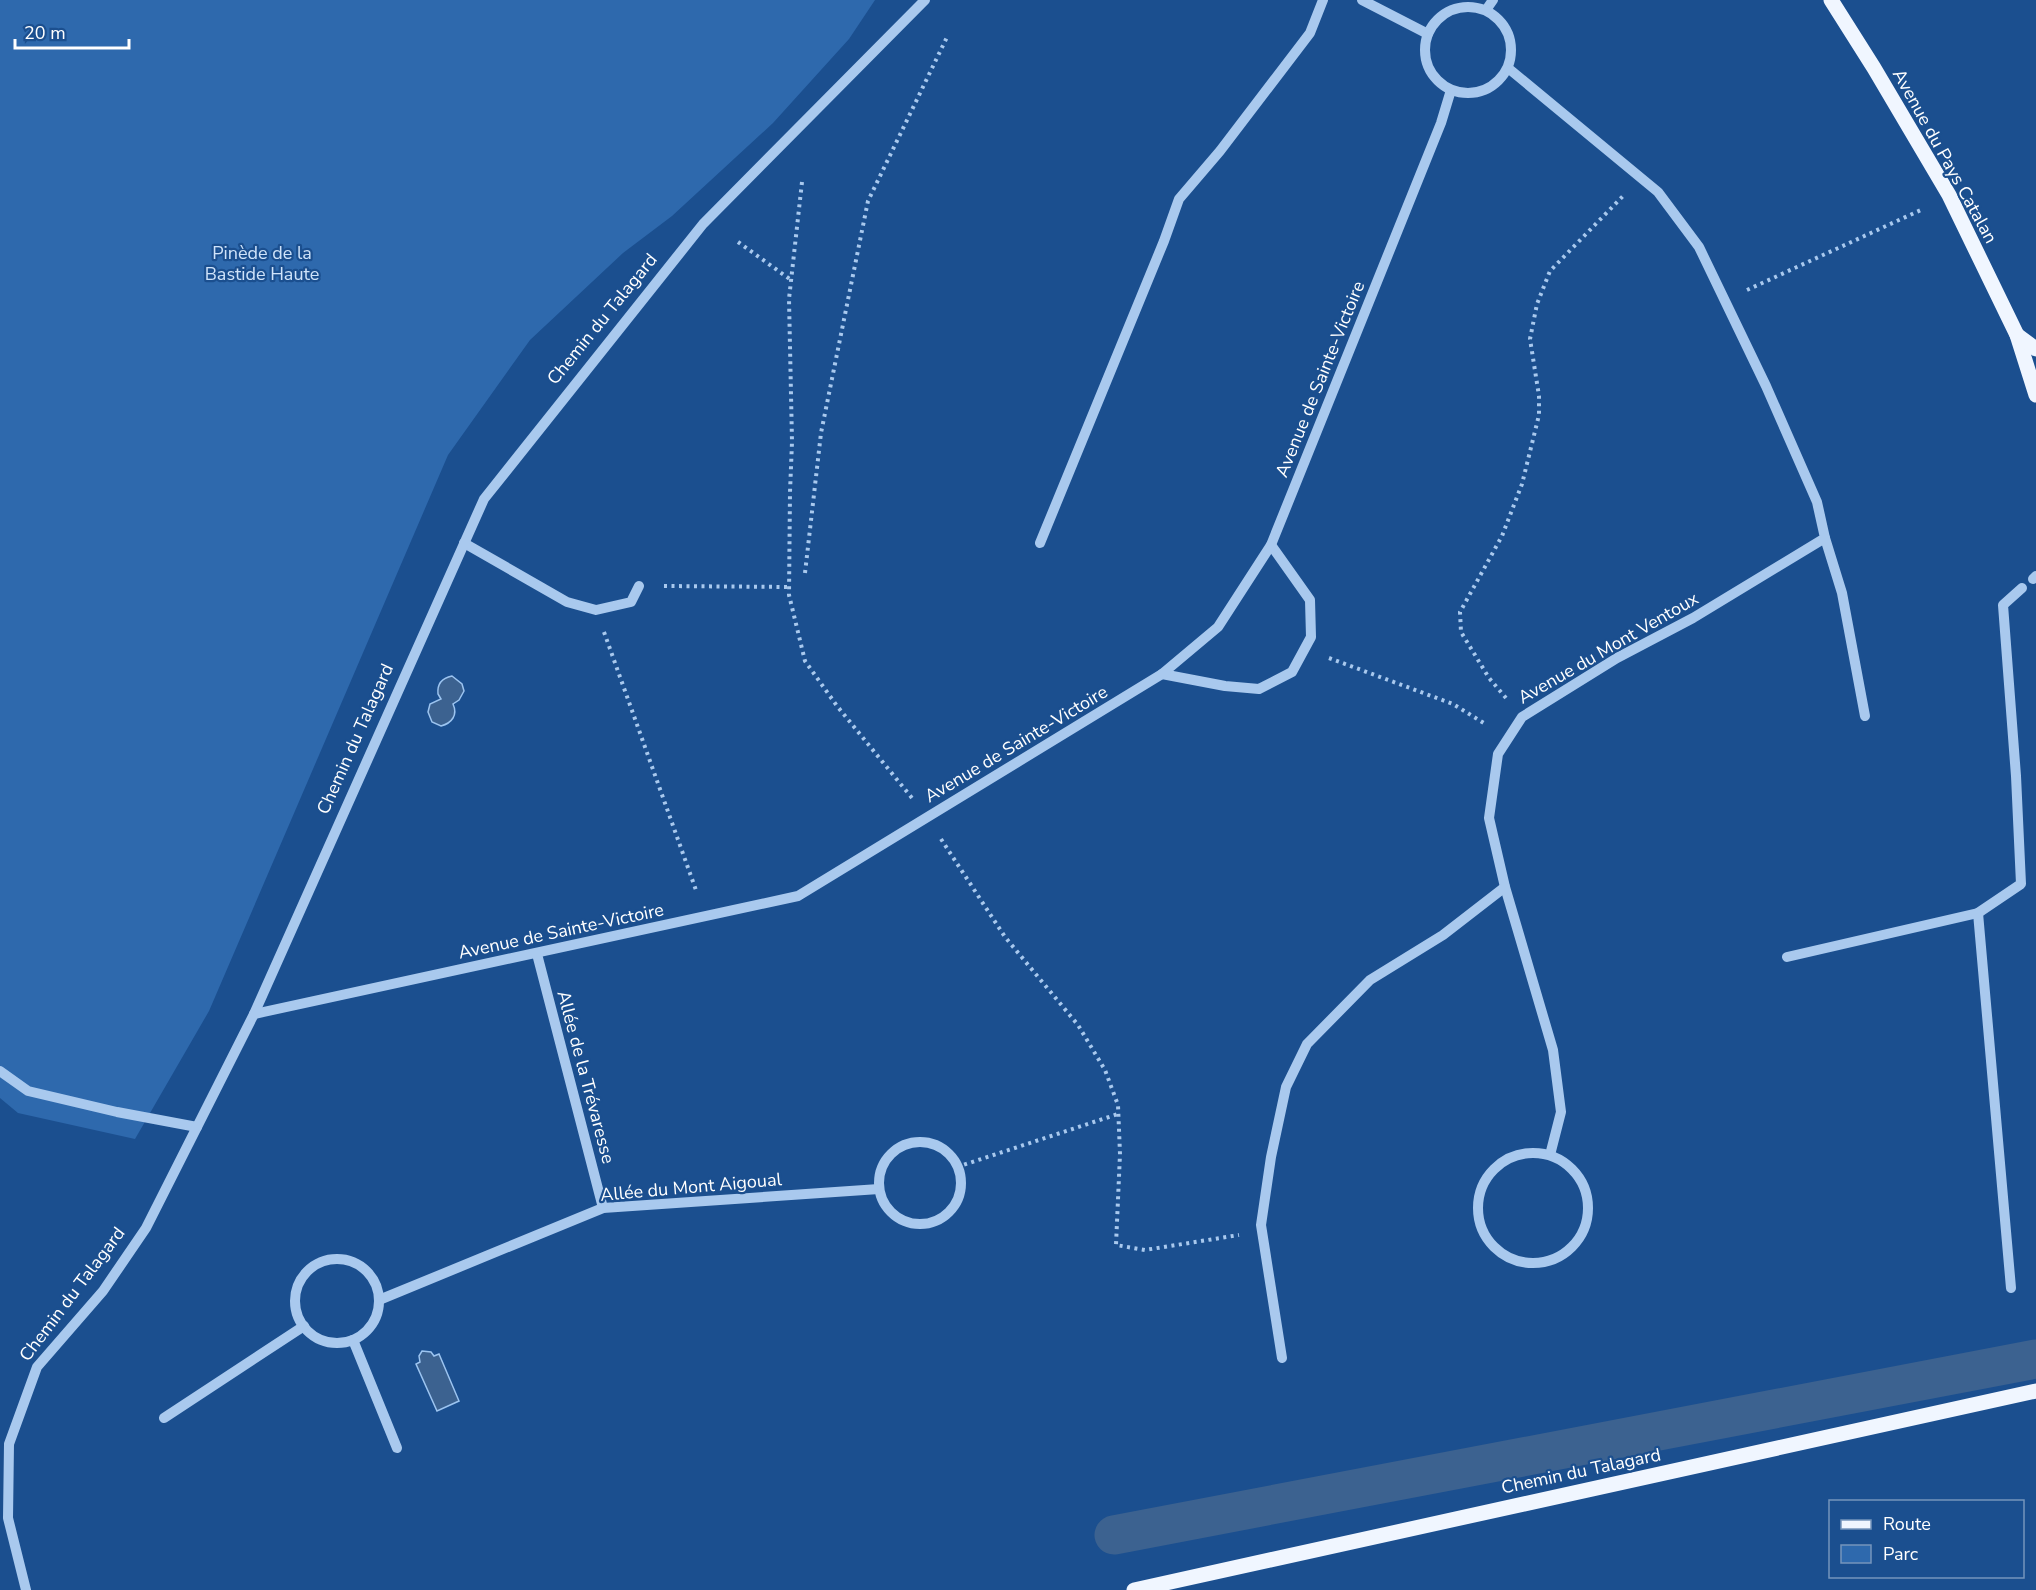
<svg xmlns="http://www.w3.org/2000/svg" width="2036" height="1590" viewBox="0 0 2036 1590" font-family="'Nunito Sans',sans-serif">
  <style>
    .green { fill: #2e69ad }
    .water { fill: #3c6290; stroke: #9cc4f0; stroke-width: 1.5 }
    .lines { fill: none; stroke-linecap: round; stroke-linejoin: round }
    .canal { stroke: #3c6290; stroke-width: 39 }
    .path { stroke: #a9c9ee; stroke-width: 4; stroke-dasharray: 3 4.5; stroke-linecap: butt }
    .minor { stroke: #a9c9ee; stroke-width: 10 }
    .major { stroke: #f0f6ff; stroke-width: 15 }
    .labels { text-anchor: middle; stroke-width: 4.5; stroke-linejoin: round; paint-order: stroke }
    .street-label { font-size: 18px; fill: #fff; stroke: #1b4f8f }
    .park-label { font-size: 18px; fill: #cfe3fa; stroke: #1b4f8f }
  </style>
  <rect width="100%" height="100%" fill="#1b4f8f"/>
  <!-- green -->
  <polygon class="green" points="0,0 875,0 849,39 773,123 672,216 623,253 530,340 448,455 209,1011 135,1139 18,1113 0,1098"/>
  <!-- water -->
  <g class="water">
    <path d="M452,676l10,8 2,7 -5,9 -6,4c5,11 -1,19 -12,22l-9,-4 -4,-10 2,-8 11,-5 -3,-5c-1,-10 4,-16 14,-18z"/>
    <polygon points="422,1351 431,1352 434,1356 439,1354 459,1401 437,1411 416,1364 420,1362 419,1356"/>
  </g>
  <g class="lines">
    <!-- canal -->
    <polyline class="canal" points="1114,1535 2036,1359"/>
    <!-- path -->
    <g class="path">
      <polyline points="802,182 789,299 792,442 790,492 789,595 805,661 837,706 912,798"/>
      <polyline points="738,242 791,280"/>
      <polyline points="1747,290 1923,209"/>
      <polyline points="805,573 821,433 868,201 948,35"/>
      <polyline points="664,586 789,587"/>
      <polyline points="604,632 697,893"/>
      <polyline points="1329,658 1453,704 1487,725"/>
      <polyline points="1506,698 1489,678 1461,632 1460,612 1502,536 1522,484 1539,415 1539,396 1530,339 1537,304 1550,271 1624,195"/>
      <polyline points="941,839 1005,937 1078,1025 1105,1070 1118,1105 1120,1154 1116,1245 1145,1250 1239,1235"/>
      <polyline points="957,1167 1118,1114"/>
    </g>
    <!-- minor -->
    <g class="minor">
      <polyline points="1362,0 1428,34"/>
      <circle cx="1468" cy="50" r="43"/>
      <polyline points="1486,10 1493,0"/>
      <polyline points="1508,68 1658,192 1699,247 1766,386 1817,502 1825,538 1693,618 1617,658 1522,717 1498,754 1489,818 1505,887 1553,1050 1561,1112 1550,1155"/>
      <polyline points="1825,538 1842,593 1865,716"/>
      <polyline points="464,543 567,602 596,610 631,602 639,586"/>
      <polyline points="1040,543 1164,241 1179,199 1220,151 1310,33 1323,0"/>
      <polyline points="2033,579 2036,576"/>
      <polyline points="1162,674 1225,686 1259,689 1292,672 1311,637 1310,600 1271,545"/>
      <polyline points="1978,913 2011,1288"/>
      <polyline points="537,954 603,1208"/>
      <polyline points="1787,957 1978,913 2021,884 2016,776 2003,605 2022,588"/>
      <polyline points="254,1014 798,896 1162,674 1218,627 1271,545 1441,123 1451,90"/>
      <polyline points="0,1071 28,1091 117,1112 197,1127"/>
      <circle cx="920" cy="1183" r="41"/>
      <circle cx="1533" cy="1208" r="55"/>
      <circle cx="337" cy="1301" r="42"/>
      <polyline points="379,1300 603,1208 879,1189"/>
      <polyline points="353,1340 397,1448"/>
      <polyline points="1282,1358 1261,1225 1271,1157 1286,1087 1307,1044 1370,980 1443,935 1505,887"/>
      <polyline points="164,1418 304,1326"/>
      <polyline points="26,1590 8,1518 9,1444 37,1367 103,1291 146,1228 254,1014 484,499 703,224 925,0"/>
    </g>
    <!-- major -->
    <g class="major">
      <polyline points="1831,0 1874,68 1949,195 2017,335 2036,395"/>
      <polyline points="2017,335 2036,349"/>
      <polyline points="1134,1590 2036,1391"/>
    </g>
  </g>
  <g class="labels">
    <!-- street labels -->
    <g class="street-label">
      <text transform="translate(1945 156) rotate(61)" y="6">Avenue du Pays Catalan</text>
      <text transform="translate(602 319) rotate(-51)" y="6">Chemin du Talagard</text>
      <text transform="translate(1320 379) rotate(-68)" y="6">Avenue de Sainte-Victoire</text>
      <text transform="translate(1608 648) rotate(-30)" y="6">Avenue du Mont Ventoux</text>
      <text transform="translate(355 739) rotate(-66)" y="6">Chemin du Talagard</text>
      <text transform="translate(1016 744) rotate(-31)" y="6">Avenue de Sainte-Victoire</text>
      <text transform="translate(561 931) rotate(-12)" y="6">Avenue de Sainte-Victoire</text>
      <text transform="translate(586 1077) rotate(75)" y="6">Allée de la Trévaresse</text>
      <text transform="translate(691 1187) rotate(-5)" y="6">Allée du Mont Aigoual</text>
      <text transform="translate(72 1294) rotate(-53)" y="6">Chemin du Talagard</text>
      <text transform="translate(1581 1471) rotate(-12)" y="6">Chemin du Talagard</text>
    </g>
    <!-- park labels -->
    <g class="park-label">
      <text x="262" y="259">Pinède de la<tspan x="262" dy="21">Bastide Haute</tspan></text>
    </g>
  </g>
  <!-- legend -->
  <rect x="1829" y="1500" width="195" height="78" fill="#1b4f8f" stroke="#7695bc" stroke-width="1.5"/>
  <rect x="1841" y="1520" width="30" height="9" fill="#f0f6ff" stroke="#7695bc" stroke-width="1.5"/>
  <text x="1883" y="1530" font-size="18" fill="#ffffff">Route</text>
  <rect x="1841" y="1545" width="30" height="18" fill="#2e69ad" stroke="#7695bc" stroke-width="1.5"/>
  <text x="1883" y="1560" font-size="18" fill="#ffffff">Parc</text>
  <!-- scale -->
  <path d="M15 39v9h114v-9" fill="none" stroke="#ffffff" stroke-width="3"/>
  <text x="24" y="39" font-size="18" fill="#ffffff" stroke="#1b4f8f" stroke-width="4.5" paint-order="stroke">20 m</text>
</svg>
